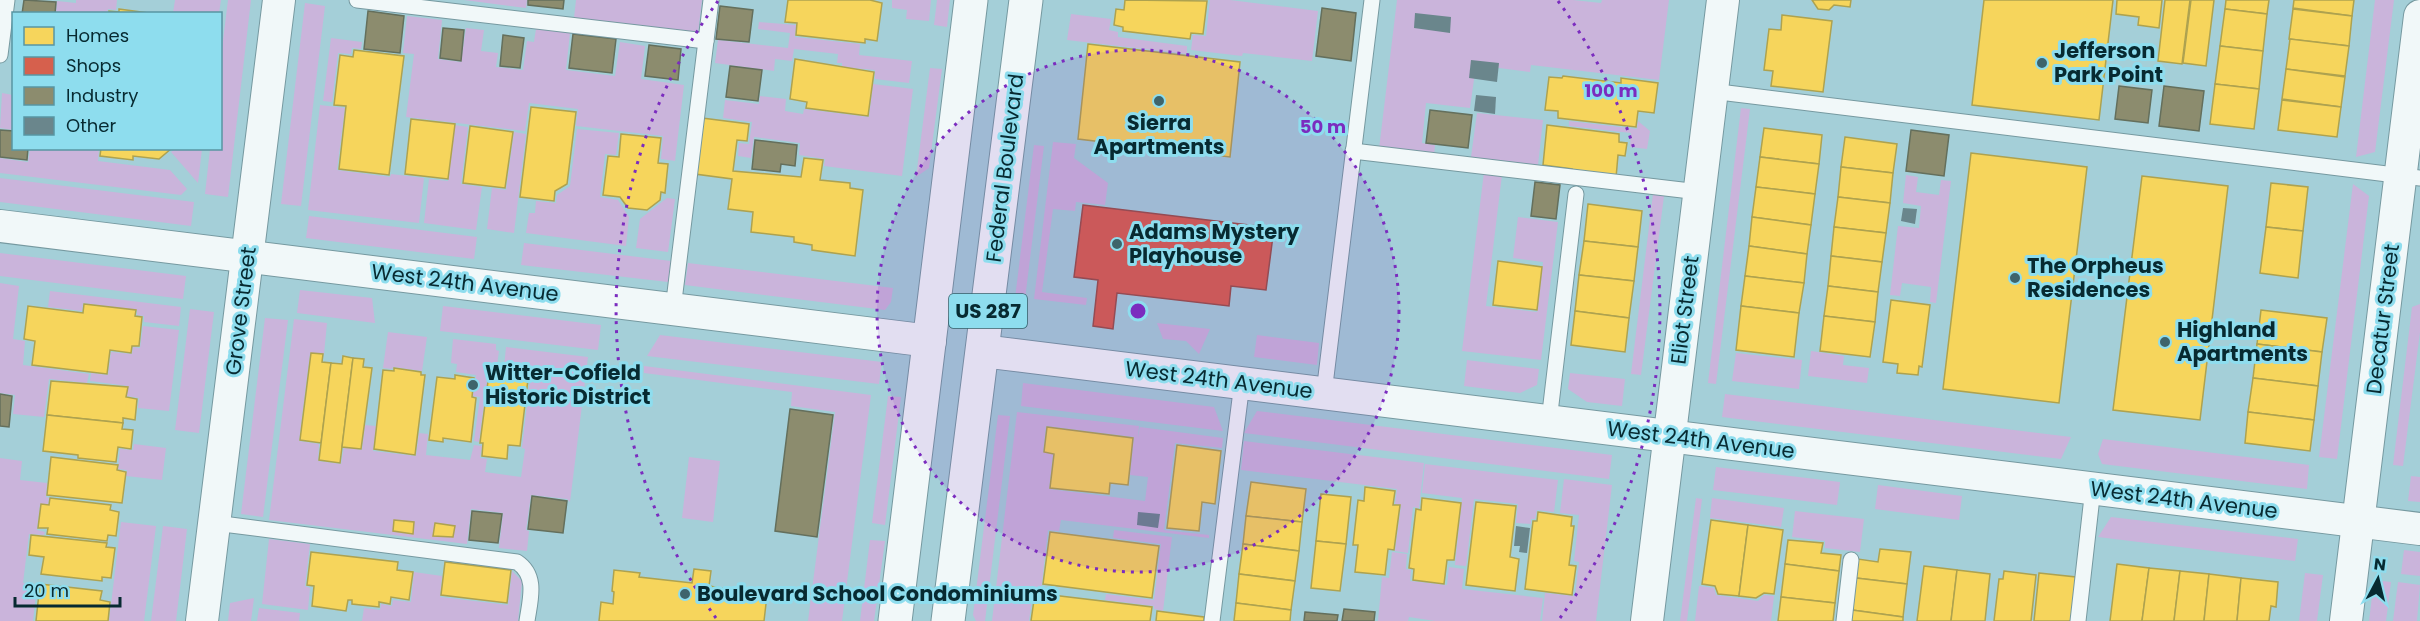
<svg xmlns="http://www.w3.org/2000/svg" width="2420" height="621" viewBox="0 0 2420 621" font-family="Poppins,sans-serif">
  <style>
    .green { fill: #cab4db; fill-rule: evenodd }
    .homes { fill: #f6d55c; stroke: #aea24f; stroke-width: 1.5 }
    .shops { fill: #d6604d; stroke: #985045; stroke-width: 1.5 }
    .industry { fill: #8c8c6e; stroke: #646f5c; stroke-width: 1.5 }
    .building { fill: #6a868c }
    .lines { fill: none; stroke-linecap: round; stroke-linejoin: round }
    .service-casing { stroke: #7699a0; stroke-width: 17 }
    .minor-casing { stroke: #7699a0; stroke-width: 34 }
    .primary-casing { stroke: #7699a0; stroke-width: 35 }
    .service { stroke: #f1f8f9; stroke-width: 15 }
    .minor { stroke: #f1f8f9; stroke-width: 32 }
    .primary { stroke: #f1f8f9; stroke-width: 33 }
    .ring { fill: none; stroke: #7b2cbf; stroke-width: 3; stroke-dasharray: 3 6 }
    .poi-dot { fill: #3e646b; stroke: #8eddee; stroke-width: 2 }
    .labels { text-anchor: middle; stroke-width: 6; stroke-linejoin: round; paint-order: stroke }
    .shield { fill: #8eddee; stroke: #30606a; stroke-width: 1.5 }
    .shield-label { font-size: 20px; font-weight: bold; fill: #072a31 }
    .poi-label { font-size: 21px; font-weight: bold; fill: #072a31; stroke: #8eddee; text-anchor: start }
    .street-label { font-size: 21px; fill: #072a31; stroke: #8eddee }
    .centre { fill: #7b2cbf; stroke: #8eddee; stroke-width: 3 }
    .ring-label { font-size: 18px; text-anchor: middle; font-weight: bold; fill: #7b2cbf; stroke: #8eddee; stroke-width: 6; stroke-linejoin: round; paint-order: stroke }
  </style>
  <rect width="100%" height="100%" fill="#a4cfd8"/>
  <!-- green -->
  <g class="green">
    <polygon points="76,0 117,0 116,10 108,9 107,13 56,13 57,1 76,3"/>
    <polygon points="175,0 221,0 219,13 173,13"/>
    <polygon points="228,0 251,0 228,197 205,194 210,149 220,148 220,65"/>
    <polygon points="464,0 527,0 526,8"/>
    <polygon points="576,0 702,0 698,33 574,18"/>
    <polygon points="892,0 931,0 929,21 906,19 907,10 892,8"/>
    <polygon points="937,0 950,0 947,27 934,25"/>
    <polygon points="1210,0 1230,0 1318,11 1312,61 1243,53 1242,56 1191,50 1193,35 1206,36"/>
    <polygon points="1397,0 1573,0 1601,3 1602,0 1669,0 1659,80 1531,65 1530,72 1476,65 1470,108 1426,103 1422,143 1435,145 1434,156 1379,149"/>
    <polygon points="2375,0 2394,0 2375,152 2356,157"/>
    <polygon points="305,3 325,6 301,206 281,204"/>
    <polygon points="1071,14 1111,19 1109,30 1118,32 1118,37 1187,46 1187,54 1067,40"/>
    <polygon points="407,16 442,20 438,59 461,62 466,28 484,30 481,51 498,53 496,67 523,70 527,41 534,42 536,29 570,33 566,70 615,76 620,42 645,46 641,79 684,85 675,161 661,159 663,136 576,126 578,109 529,103 525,131 406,117 414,54 403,53"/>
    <polygon points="759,22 796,25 795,37 860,44 859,55 912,61 909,83 875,79 875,70 842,67 842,63 837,63 838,54 794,49 792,61 775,59 774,71 715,63 718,40 788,48 790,33 758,29"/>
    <polygon points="331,38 362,42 361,49 352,48 351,54 338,53 332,102 323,101"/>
    <polygon points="930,68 942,69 929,168 916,177"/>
    <polygon points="873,84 913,89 902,176 824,166 825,159 799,155 800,143 754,137 751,158 738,156 739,143 749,144 752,122 723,118 725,100 759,104 760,96 786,99 785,111 803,114 804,109 869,117"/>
    <polygon points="2,93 13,95 13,130 0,128"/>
    <polygon points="320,105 345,108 337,170 390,177 391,174 424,178 419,223 308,210"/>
    <polygon points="1741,108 1750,109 1716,384 1708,383"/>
    <polygon points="1477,113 1543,120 1538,165 1471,157"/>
    <polygon points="1569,121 1637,129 1638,121 1650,131 1647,149 1630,147 1631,133 1569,126"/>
    <polygon points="455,125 468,127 461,184 482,187 476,230 424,223 429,179 448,181"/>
    <polygon points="577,129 619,133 616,155 605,154 600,197 618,200 629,217 626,246 526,233 529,213 535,213 536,201 556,203 557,195 570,186"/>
    <polygon points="514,132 526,134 514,233 487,229 492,188 506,190"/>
    <polygon points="1053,142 1076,144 1074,158 1108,183 1105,205 1076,202 1075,211 1053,209 1042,292 1087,298 1086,305 1034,299"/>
    <polygon points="1034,145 1044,146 1025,299 1015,298"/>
    <polygon points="30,149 99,149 98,161 170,170 187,189 181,195 0,173 0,158 28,162"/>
    <polygon points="175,149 202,149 198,183 171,152"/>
    <polygon points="1484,172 1502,175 1486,306 1537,312 1543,262 1513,258 1518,217 1558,222 1541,360 1462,351"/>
    <polygon points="1906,175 1918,177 1916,192 1939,195 1941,180 1951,181 1936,303 1930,302 1931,287 1902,283 1900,296 1890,295 1898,226 1919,228 1921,206 1903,203"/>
    <polygon points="0,178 194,202 191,226 0,202"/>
    <polygon points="2353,184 2369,196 2337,459 2319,457"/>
    <polygon points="1653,194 1664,196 1641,375 1631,374"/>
    <polygon points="667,198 675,199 668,252 636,248 640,219"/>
    <polygon points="309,216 477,237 474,259 306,238"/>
    <polygon points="524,243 671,261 668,282 521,265"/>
    <polygon points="0,253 186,276 183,299 0,276"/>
    <polygon points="688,263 893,288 891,302 885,310 685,285"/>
    <polygon points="0,283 19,286 13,339 25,341 23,365 89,374 87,383 49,379 44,417 13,414 15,395 0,393"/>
    <polygon points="300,290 372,298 375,323 297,313"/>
    <polygon points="50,291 181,307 179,326 144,322 144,316 137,315 137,310 83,303 82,311 48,307"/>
    <polygon points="2420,304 2420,332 2403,466 2393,465 2412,307"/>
    <polygon points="443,306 601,325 598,350 440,331"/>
    <polygon points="190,309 214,312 199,433 175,430"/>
    <polygon points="265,318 288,320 263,517 241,514"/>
    <polygon points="294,319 327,323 324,354 310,353 299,441 319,444 318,461 341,464 344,447 362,450 365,425 376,426 373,451 416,456 419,433 428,434 426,455 470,460 474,445 482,446 480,458 487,459 485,472 521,477 525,449 522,448 531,370 504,367 506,347 588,357 570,502 567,499 531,495 526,530 529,531 527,551 499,548 503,513 471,509 467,544 269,520"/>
    <polygon points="1157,323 1210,329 1199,354 1186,341 1163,339"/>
    <polygon points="143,326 179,330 169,411 138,408 139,398 127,396 128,386 90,381 91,373 108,375 111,352 132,354 133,347 140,348"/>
    <polygon points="388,332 427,337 422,371 393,367 392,369 383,368"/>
    <polygon points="660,335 882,362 879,384 647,356"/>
    <polygon points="1257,335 1319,343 1317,365 1254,357"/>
    <polygon points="453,339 496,344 496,350 499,351 497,365 489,365 479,442 474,441 480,397 473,396 476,375 456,372 457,364 451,363"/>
    <polygon points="1811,351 1844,356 1843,365 1869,368 1867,383 1808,376"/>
    <polygon points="1736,353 1802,360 1799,389 1732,381"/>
    <polygon points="1467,360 1539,369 1537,385 1520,393 1464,386"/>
    <polygon points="644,366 871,395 842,621 808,621 835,412 791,406 792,392 644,373"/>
    <polygon points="1570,373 1625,379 1622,406 1587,402 1568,389"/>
    <polygon points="1023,383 1214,407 1223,431 1021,406"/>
    <polygon points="1725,394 2071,437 2061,459 1722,417"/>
    <polygon points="888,396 901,397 885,525 872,523"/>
    <polygon points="1257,411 1612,455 1609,479 1244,433"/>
    <path d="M1017,412l122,14 -1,12 2,-11 83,11 -1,10 -47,-5 -11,87 45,5v3l-148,-18 -2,11 -11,-1 -7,61h-8l-4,30h-37zM1046,426l88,11 -4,38 18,2 -3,24 -96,-12 4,-35 -10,-2z"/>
    <polygon points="998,415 1010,416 985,621 976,621 973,615"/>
    <polygon points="2103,439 2309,465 2307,489 2102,464 2098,454"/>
    <polygon points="1244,441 1424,463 1419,508 1413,507 1408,553 1395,551 1401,505 1395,504 1397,489 1241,470"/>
    <polygon points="134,444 166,448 162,480 126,476 127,470 118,469 120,449 133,450"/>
    <polygon points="689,457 720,461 713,522 682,518"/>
    <polygon points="0,458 22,461 20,480 47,483 46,497 49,498 48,505 40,504 37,530 45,532 44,535 29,534 23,583 37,585 33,621 0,621"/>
    <polygon points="1425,464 1558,480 1554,512 1537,510 1535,519 1531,519 1531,524 1516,523 1518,504 1474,499 1466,566 1455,565 1462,498 1422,493"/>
    <polygon points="1716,467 1840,482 1837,505 1713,490"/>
    <polygon points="2411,476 2420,477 2420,502 2408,501"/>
    <polygon points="1564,479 1612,485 1596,621 1542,621 1545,593 1575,596 1579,562 1574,561 1579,515 1560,513"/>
    <polygon points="1878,485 1962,496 1959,520 1875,509"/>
    <polygon points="1696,498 1702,499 1687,621 1680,621"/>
    <polygon points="1712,498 1784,508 1781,527 1710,518"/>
    <polygon points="1795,511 1864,519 1860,552 1825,548 1825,541 1792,537"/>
    <polygon points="2111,517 2298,539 2295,561 2098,537"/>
    <polygon points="121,522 156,526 144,621 109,621"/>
    <polygon points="163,526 187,529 176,621 151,621"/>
    <polygon points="1114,530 1172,537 1163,611 1154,609 1154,606 1105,600 1106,594 1154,600 1161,544 1113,538"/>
    <polygon points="269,539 310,544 305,586 310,588 308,610 262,604"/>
    <polygon points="870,540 885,541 874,621 860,621"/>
    <polygon points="2404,550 2420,552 2420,576 2401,574"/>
    <polygon points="1392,552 1407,554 1406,569 1411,570 1410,581 1447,585 1449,567 1464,569 1462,589 1543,598 1540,621 1435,621 1409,617 1408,621 1378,621 1382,577 1389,578"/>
    <polygon points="512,571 522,581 518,621 362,621 364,608 380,610 381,604 392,606 393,600 411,602 414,572 442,576 440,597 508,605"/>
    <polygon points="2305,573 2323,575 2317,621 2299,621"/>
    <polygon points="2374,580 2391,582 2386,621 2369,621"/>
    <polygon points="2398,582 2420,585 2417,621 2393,621"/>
    <polygon points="1699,586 1714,588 1716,595 1758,601 1764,595 1774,596 1771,621 1695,621"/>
    <polygon points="254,598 251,621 228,621 230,603"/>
    <polygon points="259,608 300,613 299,621 257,621"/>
  </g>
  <!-- homes -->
  <g class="homes">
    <polygon points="788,0 870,0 882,3 877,41 865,39 865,43 796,35 797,23 785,22"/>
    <polygon points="1125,0 1207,1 1203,34 1191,33 1190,39 1123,31 1123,27 1114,25 1116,9 1124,10"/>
    <polygon points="1812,0 1851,0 1850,7 1834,5 1829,10 1818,9"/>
    <polygon points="1984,0 2113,0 2099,120 1972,105"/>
    <polygon points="2117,0 2162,0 2159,28 2138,25 2139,17 2116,14"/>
    <polygon points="2165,0 2190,0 2182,64 2158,61"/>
    <polygon points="2191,0 2214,0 2206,66 2183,63"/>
    <polygon points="2226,0 2269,0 2267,14 2225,9"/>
    <polygon points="2294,0 2354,0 2352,16 2293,8"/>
    <polygon points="119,9 156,14 109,14 109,11 119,12"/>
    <polygon points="2225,9 2267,14 2263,51 2220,46"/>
    <polygon points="2293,9 2352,16 2349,46 2289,39"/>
    <polygon points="1782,15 1832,21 1823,92 1771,86 1773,71 1764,70 1769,29 1781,30"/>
    <polygon points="2290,39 2349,46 2345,76 2286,69"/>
    <polygon points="1088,44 1240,62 1230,157 1078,139"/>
    <polygon points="2220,46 2263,51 2259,89 2215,84"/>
    <polygon points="354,50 404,56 389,175 339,169 346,106 334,105 340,55 353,57"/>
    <polygon points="795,59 874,72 868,116 806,108 807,102 790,99"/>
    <polygon points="2286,69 2345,77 2341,107 2282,99"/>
    <polygon points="1563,76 1621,83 1621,78 1658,83 1654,113 1638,111 1636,127 1558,118 1558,111 1545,110 1549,77 1562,78"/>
    <polygon points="2215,84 2259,89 2254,129 2210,124"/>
    <polygon points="2282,100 2341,107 2337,137 2278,130"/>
    <polygon points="531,107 576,112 567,184 555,191 554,201 520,197"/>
    <polygon points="702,118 749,124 747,141 737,140 733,171 801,177 804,158 823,160 820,180 850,183 850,188 863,190 855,256 812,250 812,245 794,242 794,237 751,232 753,212 728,209 732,179 695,174"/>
    <polygon points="411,119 455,124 448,179 405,174"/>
    <polygon points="1547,125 1619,134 1619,142 1627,143 1625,156 1618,155 1616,178 1571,173 1572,169 1543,165"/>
    <polygon points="470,126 513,132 505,188 463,183"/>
    <polygon points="1764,128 1822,135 1819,164 1760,157"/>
    <polygon points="621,134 661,138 658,163 668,164 665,193 661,192 660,200 647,210 628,208 620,197 603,195 608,156 619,157"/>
    <polygon points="1845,137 1897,144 1893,173 1841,167"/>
    <polygon points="101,148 172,148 159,159 133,156 133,160 100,156"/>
    <polygon points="1971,153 2087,167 2059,403 1943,389"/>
    <polygon points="1760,157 1819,164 1815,194 1756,187"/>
    <polygon points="1841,167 1893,173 1890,203 1838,197"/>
    <polygon points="2142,176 2228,186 2200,420 2113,410"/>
    <polygon points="2271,183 2308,187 2303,231 2266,227"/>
    <polygon points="1756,187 1815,194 1811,225 1752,217"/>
    <polygon points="1838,197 1890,203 1886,233 1834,227"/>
    <polygon points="1588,204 1642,211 1638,247 1584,241"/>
    <polygon points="1752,217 1811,225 1807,254 1749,246"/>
    <polygon points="1834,227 1886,233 1882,262 1831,256"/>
    <polygon points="2266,227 2303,231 2298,278 2260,273"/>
    <polygon points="1584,241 1638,247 1634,281 1579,275"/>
    <polygon points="1749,246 1807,254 1804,283 1745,276"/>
    <polygon points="1831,256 1882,262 1878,292 1828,286"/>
    <polygon points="1498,261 1542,267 1537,310 1493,305"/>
    <polygon points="1579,275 1634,281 1629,318 1575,311"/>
    <polygon points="1745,276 1804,283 1799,313 1741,306"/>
    <polygon points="1828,286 1878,292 1875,322 1824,316"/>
    <polygon points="1891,300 1930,305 1922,367 1919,366 1918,375 1897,373 1898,364 1883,362"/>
    <polygon points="84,304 136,310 135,316 142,317 139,346 132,346 131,353 110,350 107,374 32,365 35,341 24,339 28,306 83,313"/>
    <polygon points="1741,306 1799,313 1794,357 1736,350"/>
    <polygon points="2261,310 2327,318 2322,352 2257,344"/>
    <polygon points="1575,311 1629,318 1625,352 1571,345"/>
    <polygon points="1824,316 1875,322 1870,357 1820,351"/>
    <polygon points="2257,344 2322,352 2318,386 2253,378"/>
    <polygon points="311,353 323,354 322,362 331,363 321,443 300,440"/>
    <polygon points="343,356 353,358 340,463 319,460 331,363 342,364"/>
    <polygon points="353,358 364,359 363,367 372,368 361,449 342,447"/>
    <polygon points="490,366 529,371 520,446 508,445 507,459 482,456 483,443 480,443"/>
    <polygon points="394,368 421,372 421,375 425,375 415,455 374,449 383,370 394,371"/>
    <polygon points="455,375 474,378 472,397 476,398 471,442 443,438 443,442 429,440 437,377 455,379"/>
    <polygon points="2253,378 2318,386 2314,420 2248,412"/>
    <polygon points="51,381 128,387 126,397 137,399 135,420 123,418 123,423 47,415"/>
    <polygon points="2248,412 2314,420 2310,451 2245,443"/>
    <polygon points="47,415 123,423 122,429 133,430 131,449 118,447 116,462 78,458 78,455 43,451"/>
    <polygon points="1047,427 1133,438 1128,485 1110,483 1109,494 1050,488 1054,454 1044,452"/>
    <polygon points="1177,445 1221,451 1215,504 1202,502 1199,531 1167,528"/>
    <polygon points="51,457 118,465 117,470 126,472 122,503 47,495"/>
    <polygon points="1251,482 1306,489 1302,522 1246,516"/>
    <polygon points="1365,487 1395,491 1393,505 1400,505 1394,550 1388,549 1385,575 1355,572 1358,545 1353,545 1358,500 1364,501"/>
    <polygon points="1321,494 1351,497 1346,544 1316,541"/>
    <polygon points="50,498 111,505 110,510 119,512 116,536 108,535 107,541 47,534 48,528 38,528 41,504 49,505"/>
    <polygon points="1422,498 1461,503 1454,560 1447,560 1444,584 1413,580 1414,569 1409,568 1416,509 1421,510"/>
    <polygon points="1476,502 1516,506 1510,557 1519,559 1515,591 1466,585"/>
    <polygon points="1538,512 1572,517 1571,526 1574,526 1569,565 1576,566 1572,595 1525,589 1533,521 1537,521"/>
    <polygon points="1246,516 1302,522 1299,551 1243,544"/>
    <polygon points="394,520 414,522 413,534 393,531"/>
    <polygon points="1711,520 1748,525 1739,596 1718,594 1715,586 1702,584"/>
    <polygon points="435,523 455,526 453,537 433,536"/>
    <polygon points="1748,525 1783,530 1774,594 1764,593 1756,598 1739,596"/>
    <polygon points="1050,532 1159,546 1152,598 1043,584"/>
    <polygon points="31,535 107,543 106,547 115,548 111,578 102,577 102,581 41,574 44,557 29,555"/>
    <polygon points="1788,540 1823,543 1821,553 1841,555 1839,571 1785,564"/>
    <polygon points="1316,541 1346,544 1340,591 1311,588"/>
    <polygon points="1243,544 1299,551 1295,581 1239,574"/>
    <polygon points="1880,549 1911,552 1907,584 1856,578 1858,559 1878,562"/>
    <polygon points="311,552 398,562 397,570 413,572 409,600 391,597 390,604 379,602 379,607 352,604 352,600 348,600 346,611 312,606 314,586 307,585"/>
    <polygon points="445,562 511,570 507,603 441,595"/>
    <polygon points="1785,564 1839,571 1835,603 1781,597"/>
    <polygon points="2117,564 2149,568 2142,621 2110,621"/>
    <polygon points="1924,566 1957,570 1951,621 1917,621"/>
    <polygon points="2149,568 2180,571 2174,621 2142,621"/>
    <polygon points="694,569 711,571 709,586 767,595 764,621 599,621 601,602 613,604 614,592 612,591 614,570 640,573 639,577 692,583"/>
    <polygon points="1957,570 1990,574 1985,621 1951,621"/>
    <polygon points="2004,571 2036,575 2031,621 1994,621 1999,579 2003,579"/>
    <polygon points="2180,571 2209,574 2204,621 2174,621"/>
    <polygon points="2039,573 2076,577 2071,621 2034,621"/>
    <polygon points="1239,574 1295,581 1291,610 1236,603"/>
    <polygon points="2209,574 2241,578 2237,621 2204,621"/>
    <polygon points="1856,578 1907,584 1903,617 1852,610"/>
    <polygon points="2241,578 2278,582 2276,607 2271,606 2269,621 2237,621"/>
    <polygon points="40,584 102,591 100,600 110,602 108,621 36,621"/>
    <polygon points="1035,593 1152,607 1150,621 1031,621"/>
    <polygon points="1781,597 1835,603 1833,621 1778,621"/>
    <polygon points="1236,603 1291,610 1290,621 1234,621"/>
    <polygon points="1852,610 1903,617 1903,621 1850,621"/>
    <polygon points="1157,611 1204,617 1204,621 1156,621"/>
  </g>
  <!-- shops -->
  <polygon class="shops" points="1083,205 1274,228 1266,290 1231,286 1229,306 1117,293 1113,329 1093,326 1098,280 1074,277"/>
  <!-- industry -->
  <g class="industry">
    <polygon points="24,0 56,2 55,14 22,14"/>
    <polygon points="528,0 564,0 563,9 528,5"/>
    <polygon points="720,6 753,10 749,42 716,39"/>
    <polygon points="1322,8 1356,13 1351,61 1316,56"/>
    <polygon points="368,11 404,16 400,53 364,49"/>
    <polygon points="443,28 464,30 461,61 440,58"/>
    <polygon points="573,34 616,39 612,73 569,68"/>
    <polygon points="503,35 524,38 520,68 500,66"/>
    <polygon points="649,45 681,49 678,80 645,76"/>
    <polygon points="730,66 762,70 758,101 726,97"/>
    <polygon points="2119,86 2152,90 2148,123 2115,119"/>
    <polygon points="2164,86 2204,91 2199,131 2159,126"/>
    <polygon points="1430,110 1472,115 1468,148 1426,143"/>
    <polygon points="0,130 14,131 14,148 28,148 27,160 0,157"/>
    <polygon points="1911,130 1949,135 1944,176 1906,171"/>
    <polygon points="755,140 797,145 795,166 781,164 780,172 752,169"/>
    <polygon points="1535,182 1560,185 1556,219 1531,216"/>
    <polygon points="0,394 12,396 9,427 0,426"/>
    <polygon points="790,409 833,415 817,537 775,531"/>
    <polygon points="532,496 567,501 563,533 528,529"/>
    <polygon points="472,511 502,514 498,543 469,540"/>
    <polygon points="1344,609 1375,612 1374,621 1342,621"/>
    <polygon points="1305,612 1338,615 1337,621 1304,621"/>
  </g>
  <!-- building -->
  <g class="building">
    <polygon points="1415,13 1451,17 1450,33 1414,28"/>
    <polygon points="1471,60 1499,63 1497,82 1469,78"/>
    <polygon points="1476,95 1496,97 1495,114 1474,111"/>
    <polygon points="1903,208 1917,209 1915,224 1901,221"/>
    <polygon points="1138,512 1160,514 1158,528 1137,525"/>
    <polygon points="1516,526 1530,528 1527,553 1519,552 1520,546 1514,546"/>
  </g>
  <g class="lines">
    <!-- service casing -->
    <g class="service-casing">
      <g id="service">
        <polyline points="357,0 706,41"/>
        <polyline points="0,55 7,0"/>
        <polyline points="1711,91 2420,178"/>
        <polyline points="1353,151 1699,192"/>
        <polyline points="673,309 711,0"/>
        <polyline points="1324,393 1372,0"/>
        <polyline points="1549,421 1576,194"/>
        <path d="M215,523l302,39c21,14 13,38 10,59"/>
        <polyline points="1212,621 1242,383"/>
        <polyline points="1844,621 1851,560"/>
        <polyline points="2078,621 2093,488"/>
      </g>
    </g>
    <!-- minor casing -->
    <g class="minor-casing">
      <g id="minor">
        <polyline points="0,226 930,341"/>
        <polyline points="982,351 2420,529"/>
        <polyline points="202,621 279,0"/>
        <polyline points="1647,621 1723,0"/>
        <polyline points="2346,621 2420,16"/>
      </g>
    </g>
    <!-- primary casing -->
    <g class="primary-casing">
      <g id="primary">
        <polyline points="895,621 971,0"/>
        <polyline points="948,621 1026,0"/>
      </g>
    </g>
    <!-- service -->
    <use href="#service" class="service"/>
    <!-- minor -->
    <use href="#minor" class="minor"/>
    <!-- primary -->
    <use href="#primary" class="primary"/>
  </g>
  <!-- distance rings -->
  <circle cx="1138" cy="311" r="261" fill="#7b2cbf" fill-opacity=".12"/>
  <g class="ring">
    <circle cx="1138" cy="311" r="261"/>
    <path d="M716 618A522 522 0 0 1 718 1M1558 1A522 522 0 0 1 1560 618"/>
  </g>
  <!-- markers -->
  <g class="poi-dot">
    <circle cx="2042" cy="63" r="6"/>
    <circle cx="1159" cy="101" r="6"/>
    <circle cx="1117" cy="244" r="6"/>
    <circle cx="2015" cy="278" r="6"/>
    <circle cx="2165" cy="342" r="6"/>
    <circle cx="473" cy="385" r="6"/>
    <circle cx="685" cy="594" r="6"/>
  </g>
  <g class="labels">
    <!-- shield labels -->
    <rect class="shield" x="949" y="294" width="78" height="34" rx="4.5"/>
    <g class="shield-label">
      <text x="988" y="318">US 287</text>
    </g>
    <!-- poi labels -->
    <g class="poi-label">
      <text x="2054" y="58">Jefferson<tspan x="2054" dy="24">Park Point</tspan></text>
      <text x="1159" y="130" text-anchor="middle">Sierra<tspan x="1159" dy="24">Apartments</tspan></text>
      <text x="1129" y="239">Adams Mystery<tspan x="1129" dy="24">Playhouse</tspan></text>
      <text x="2027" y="273">The Orpheus<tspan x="2027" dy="24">Residences</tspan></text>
      <text x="2177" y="337">Highland<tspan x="2177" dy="24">Apartments</tspan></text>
      <text x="485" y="380">Witter-Cofield<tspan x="485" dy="24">Historic District</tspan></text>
      <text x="697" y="601">Boulevard School Condominiums</text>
    </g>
    <!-- street labels -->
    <g class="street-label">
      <text transform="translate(1005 168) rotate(-83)" y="7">Federal Boulevard</text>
      <text transform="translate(465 283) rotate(7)" y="7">West 24th Avenue</text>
      <text transform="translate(1685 310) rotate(-83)" y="7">Eliot Street</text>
      <text transform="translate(241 311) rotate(-83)" y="7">Grove Street</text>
      <text transform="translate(2383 319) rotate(-83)" y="7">Decatur Street</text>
      <text transform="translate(1219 380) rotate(7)" y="7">West 24th Avenue</text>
      <text transform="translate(1701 440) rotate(7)" y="7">West 24th Avenue</text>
      <text transform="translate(2184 500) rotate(7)" y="7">West 24th Avenue</text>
    </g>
  </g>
  <circle cx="1138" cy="311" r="9" class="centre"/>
  <g class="ring-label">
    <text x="1611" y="97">100 m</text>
    <text x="1323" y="133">50 m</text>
  </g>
  <!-- legend -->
  <rect x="12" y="12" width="210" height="138" fill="#8eddee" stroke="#5895a2" stroke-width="1.5"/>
  <rect x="24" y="27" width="30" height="18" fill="#f6d55c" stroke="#5895a2" stroke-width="1.5"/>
  <text x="66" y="42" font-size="18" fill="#072a31">Homes</text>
  <rect x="24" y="57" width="30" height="18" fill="#d6604d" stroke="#5895a2" stroke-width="1.5"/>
  <text x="66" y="72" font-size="18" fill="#072a31">Shops</text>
  <rect x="24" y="87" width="30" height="18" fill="#8c8c6e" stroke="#5895a2" stroke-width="1.5"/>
  <text x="66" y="102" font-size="18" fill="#072a31">Industry</text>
  <rect x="24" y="117" width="30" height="18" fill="#6a868c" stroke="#5895a2" stroke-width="1.5"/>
  <text x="66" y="132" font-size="18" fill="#072a31">Other</text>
  <!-- north arrow -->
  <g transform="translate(2378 579) rotate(7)" stroke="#8eddee" stroke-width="4.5" paint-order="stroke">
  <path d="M0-4.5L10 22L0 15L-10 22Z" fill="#072a31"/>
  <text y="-9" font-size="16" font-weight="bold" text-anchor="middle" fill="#072a31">N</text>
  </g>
  <!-- scale -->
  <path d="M15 597v9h105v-9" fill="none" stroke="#072a31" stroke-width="3"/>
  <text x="24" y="597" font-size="18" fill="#072a31" stroke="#8eddee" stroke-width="4.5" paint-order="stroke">20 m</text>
</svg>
